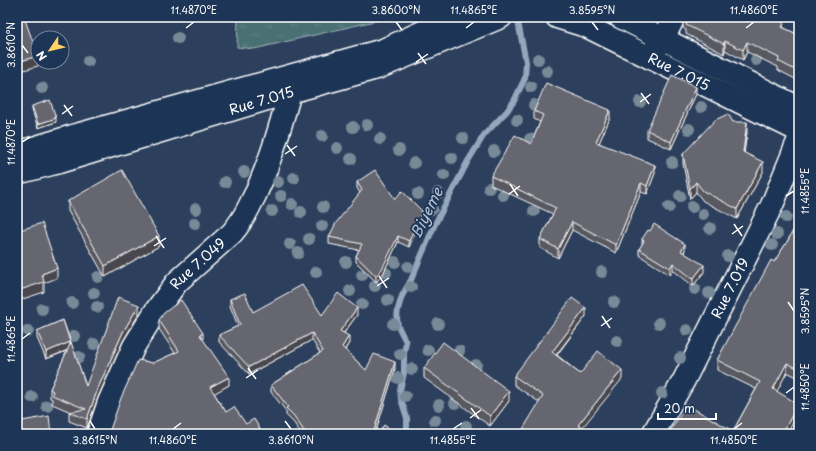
<svg xmlns="http://www.w3.org/2000/svg" width="816" height="451" viewBox="0 0 816 451" font-family="'Playpen Sans',sans-serif">
  <style>
    .grass { fill: url(#grass-tufts); stroke: #a4b7b9 }
    .lines { fill: none; stroke-linecap: round; stroke-linejoin: round }
    .stream { stroke: #93a7bd; stroke-width: 6 }
    .minor-casing { stroke: #fff; stroke-width: 25 }
    .major-casing { stroke: #fff; stroke-width: 25 }
    .minor { stroke: #1d3557; stroke-width: 22 }
    .major { stroke: #1d3557; stroke-width: 22 }
    .tree { fill: #788997 }
    .wall { fill: #585860; stroke: #fff }
    .shaded-wall { fill: #47474e; stroke: #fff }
    .building { fill: #666670; stroke: #fff }
    .ticks { fill: none; stroke: #fff; stroke-width: 1.5 }
    .labels { text-anchor: middle; stroke-width: 3.5; stroke-linejoin: round; paint-order: stroke }
    .street-label { font-size: 14px; fill: #fff; stroke: #1d3557 }
    .water-label { font-size: 15px; font-style: italic; fill: #b7c5d3; stroke: #1d3557 }
    .neatline { fill: none; stroke: #fff; stroke-width: 1.5 }
    .ticks-label { font-size: 10px; text-anchor: middle; fill: #fff }
  </style>
  <defs>
    <pattern id="grass-tufts" width="24" height="20" patternUnits="userSpaceOnUse"><rect width="24" height="20" fill="#486f73"/><path d="M3 7l-1-3M5 7V3M7 7l1-3M15 17l-1-3M17 17v-4M19 17l1-3" fill="none" stroke="#638588"/></pattern>
  </defs>
  <rect width="100%" height="100%" fill="#2c3f5c"/>
  <filter id="ink" filterUnits="userSpaceOnUse"><feTurbulence type="fractalNoise" baseFrequency=".025" numOctaves="2"/><feDisplacementMap in="SourceGraphic" scale="8" xChannelSelector="R" yChannelSelector="G"/><feConvolveMatrix kernelMatrix="1 2 1 2 8 2 1 2 1" color-interpolation-filters="sRGB"/></filter>
  <g filter="url(#ink)">
    <!-- grass -->
    <polygon class="grass" points="238,17 392,17 254,49 237,47"/>
    <g class="lines">
      <!-- stream -->
      <polyline class="stream" points="406,434 407,426 407,418 401,399 400,390 404,373 404,353 406,342 398,326 397,318 398,309 402,296 411,280 435,224 468,161 484,135 507,111 514,101 525,78 526,62 517,17"/>
      <!-- minor casing -->
      <g class="minor-casing">
        <g id="minor">
          <polyline points="649,57 663,39 674,17"/>
          <path id="s1" d="M98,434l11,-32 25,-56 21,-34 22,-30 55,-49c7,-8 12,-16 17,-26 19,-36 30,-76 41,-115"/>
          <path id="s2" d="M653,434l31,-54 88,-175 27,-66"/>
        </g>
      </g>
      <!-- major casing -->
      <g class="major-casing">
        <g id="major">
          <path id="s3" d="M557,17l29,9 213,105"/>
          <polyline points="620,17 799,108"/>
          <polyline points="17,153 76,135 383,50 455,17"/>
          <path id="s4" d="M17,173l42,-11 231,-70 87,-24 124,-51"/>
        </g>
      </g>
      <!-- minor -->
      <use href="#minor" class="minor"/>
      <!-- major -->
      <use href="#major" class="major"/>
    </g>
    <!-- trees -->
    <g class="tree">
      <circle cx="178" cy="38" r="6"/>
      <circle cx="538" cy="59" r="6"/>
      <circle cx="756" cy="60" r="6"/>
      <circle cx="88" cy="61" r="6"/>
      <circle cx="547" cy="71" r="6"/>
      <circle cx="531" cy="87" r="6"/>
      <circle cx="42" cy="88" r="6"/>
      <circle cx="640" cy="102" r="6"/>
      <circle cx="534" cy="105" r="6"/>
      <circle cx="701" cy="107" r="6"/>
      <circle cx="517" cy="120" r="6"/>
      <circle cx="367" cy="125" r="6"/>
      <circle cx="353" cy="127" r="6"/>
      <circle cx="689" cy="129" r="6"/>
      <circle cx="322" cy="136" r="6"/>
      <circle cx="463" cy="138" r="6"/>
      <circle cx="380" cy="139" r="6"/>
      <circle cx="530" cy="139" r="6"/>
      <circle cx="337" cy="148" r="6"/>
      <circle cx="399" cy="150" r="6"/>
      <circle cx="494" cy="151" r="6"/>
      <circle cx="452" cy="158" r="6"/>
      <circle cx="351" cy="159" r="6"/>
      <circle cx="672" cy="162" r="6"/>
      <circle cx="414" cy="163" r="6"/>
      <circle cx="244" cy="172" r="6"/>
      <circle cx="444" cy="175" r="6"/>
      <circle cx="294" cy="178" r="6"/>
      <circle cx="225" cy="182" r="6"/>
      <circle cx="278" cy="182" r="6"/>
      <circle cx="489" cy="188" r="6"/>
      <circle cx="438" cy="193" r="6"/>
      <circle cx="418" cy="194" r="6"/>
      <circle cx="503" cy="195" r="6"/>
      <circle cx="281" cy="196" r="6"/>
      <circle cx="680" cy="196" r="6"/>
      <circle cx="292" cy="204" r="6"/>
      <circle cx="323" cy="207" r="6"/>
      <circle cx="669" cy="207" r="6"/>
      <circle cx="692" cy="207" r="6"/>
      <circle cx="196" cy="209" r="6"/>
      <circle cx="432" cy="209" r="6"/>
      <circle cx="272" cy="211" r="6"/>
      <circle cx="534" cy="211" r="6"/>
      <circle cx="301" cy="212" r="6"/>
      <circle cx="703" cy="214" r="6"/>
      <circle cx="786" cy="217" r="6"/>
      <circle cx="195" cy="223" r="6"/>
      <circle cx="322" cy="226" r="6"/>
      <circle cx="710" cy="228" r="6"/>
      <circle cx="777" cy="234" r="6"/>
      <circle cx="309" cy="239" r="6"/>
      <circle cx="290" cy="244" r="6"/>
      <circle cx="772" cy="245" r="6"/>
      <circle cx="298" cy="253" r="6"/>
      <circle cx="728" cy="256" r="6"/>
      <circle cx="346" cy="262" r="6"/>
      <circle cx="395" cy="262" r="6"/>
      <circle cx="408" cy="267" r="6"/>
      <circle cx="316" cy="272" r="6"/>
      <circle cx="602" cy="272" r="6"/>
      <circle cx="386" cy="273" r="6"/>
      <circle cx="362" cy="275" r="6"/>
      <circle cx="98" cy="277" r="6"/>
      <circle cx="375" cy="286" r="6"/>
      <circle cx="411" cy="287" r="6"/>
      <circle cx="695" cy="289" r="6"/>
      <circle cx="350" cy="291" r="6"/>
      <circle cx="94" cy="293" r="6"/>
      <circle cx="709" cy="293" r="6"/>
      <circle cx="388" cy="300" r="6"/>
      <circle cx="614" cy="302" r="6"/>
      <circle cx="72" cy="303" r="6"/>
      <circle cx="362" cy="304" r="6"/>
      <circle cx="97" cy="307" r="6"/>
      <circle cx="42" cy="309" r="6"/>
      <circle cx="659" cy="323" r="6"/>
      <circle cx="393" cy="324" r="6"/>
      <circle cx="438" cy="324" r="6"/>
      <circle cx="687" cy="330" r="6"/>
      <circle cx="28" cy="331" r="6"/>
      <circle cx="74" cy="336" r="6"/>
      <circle cx="617" cy="341" r="6"/>
      <circle cx="94" cy="344" r="6"/>
      <circle cx="428" cy="350" r="6"/>
      <circle cx="459" cy="351" r="6"/>
      <circle cx="400" cy="354" r="6"/>
      <circle cx="79" cy="357" r="6"/>
      <circle cx="680" cy="358" r="6"/>
      <circle cx="476" cy="365" r="6"/>
      <circle cx="412" cy="369" r="6"/>
      <circle cx="398" cy="378" r="6"/>
      <circle cx="662" cy="393" r="6"/>
      <circle cx="405" cy="396" r="6"/>
      <circle cx="32" cy="397" r="6"/>
      <circle cx="455" cy="403" r="6"/>
      <circle cx="439" cy="405" r="6"/>
      <circle cx="47" cy="406" r="6"/>
      <circle cx="435" cy="420" r="6"/>
      <circle cx="466" cy="426" r="6"/>
    </g>
    <!-- wall -->
    <g class="wall">
      <polygon points="683,17 783,17 781,21 784,28 799,35 799,81 778,70 778,67 747,52 743,60 725,50 724,54 686,34 686,30 683,28"/>
      <polygon points="696,94 671,149 647,138 647,130"/>
      <polygon points="32,106 56,122 38,128 32,110"/>
      <polygon points="534,111 610,118 599,143 655,173 647,194 641,192 616,253 572,230 558,258 540,248 540,239 553,214 491,185 491,176 531,144 540,122 534,119"/>
      <polygon points="733,122 747,132 744,152 763,172 737,219 703,201 696,192 690,199 683,164 683,154"/>
      <polygon points="357,182 395,199 422,217 409,247 398,242 382,276 376,282 356,262 356,256 359,250 329,244 329,237 360,193 357,188"/>
      <polygon points="68,201 159,246 105,277 68,211"/>
      <polygon points="799,220 799,378 787,372 776,392 798,413 733,431 756,389 717,370 717,360 774,262 787,242"/>
      <polygon points="642,239 685,250 684,253 704,272 693,286 673,270 670,275 639,255 639,249 642,245"/>
      <polygon points="230,299 253,312 322,315 357,315 344,333 349,343 345,350 366,370 395,369 375,434 301,434 294,423 286,415 286,411 271,392 271,385 320,353 312,340 249,374 219,342 219,335 238,326 230,306"/>
      <polygon points="139,314 123,341 98,397 87,428 69,421 69,412 71,412 52,404 52,399 50,398 50,389 67,351 46,359 37,338 37,331 63,320 86,386"/>
      <polygon points="586,316 557,355 580,374 622,379 539,402 514,385 514,376"/>
      <polygon points="159,320 203,340 229,385 214,393 226,412 246,424 107,434 153,363 175,353 159,329"/>
      <polygon points="424,368 509,401 490,426 424,378"/>
    </g>
    <!-- shaded-wall -->
    <g class="shaded-wall">
      <polygon points="778,17 783,17 777,29 777,19"/>
      <polygon points="725,41 725,50 724,54 724,44"/>
      <polygon points="747,42 747,52 743,60 743,50"/>
      <polygon points="38,56 38,66 17,72 17,62"/>
      <polygon points="696,87 696,94 671,149 671,142"/>
      <polygon points="610,110 610,118 596,150 596,142"/>
      <polygon points="56,118 56,122 38,128 38,124"/>
      <polygon points="747,122 747,132 743,162 743,152"/>
      <polygon points="763,162 763,172 737,219 737,209"/>
      <polygon points="655,165 655,173 647,194 647,186"/>
      <polygon points="696,182 696,192 690,199 690,189"/>
      <polygon points="641,183 641,192 616,253 616,245"/>
      <polygon points="422,211 422,217 409,247 409,241"/>
      <polygon points="572,222 572,230 558,258 558,249"/>
      <polygon points="159,236 159,246 105,277 105,266"/>
      <polygon points="398,236 398,242 382,276 376,282 376,276"/>
      <polygon points="685,244 685,250 681,257 681,251"/>
      <polygon points="673,263 673,270 670,275 670,268"/>
      <polygon points="704,265 704,272 693,286 693,279"/>
      <polygon points="57,268 57,278 44,283 44,292 17,301 17,291 42,274"/>
      <polygon points="139,305 139,314 123,341 98,397 87,428 87,419 98,388 123,332"/>
      <polygon points="357,308 357,315 340,338 340,331"/>
      <polygon points="586,308 586,316 552,360 552,352"/>
      <polygon points="203,333 203,341 200,335"/>
      <polygon points="312,333 312,340 249,374 249,367"/>
      <polygon points="349,336 349,343 342,354 342,347"/>
      <polygon points="70,342 70,349 46,359 46,352"/>
      <polygon points="395,362 395,369 375,434 373,434"/>
      <polygon points="787,363 787,372 773,399 773,389"/>
      <polygon points="622,370 622,379 578,433 578,425"/>
      <polygon points="229,377 229,385 210,396 210,387"/>
      <polygon points="509,391 509,401 490,426 490,416"/>
      <polygon points="798,404 798,413 787,434 782,434"/>
    </g>
    <!-- building -->
    <g class="building">
      <polygon points="17,17 24,17 38,56 17,62"/>
      <polygon points="683,17 778,17 777,19 784,23 782,27 799,35 799,72 778,61 779,58 747,42 743,50 725,41 724,44 686,25 688,21 683,18"/>
      <polygon points="672,75 696,87 671,142 647,130"/>
      <polygon points="546,83 610,110 596,142 655,165 647,186 641,183 616,245 572,222 558,249 540,239 556,208 491,176 515,135 531,144 543,115 534,111"/>
      <polygon points="50,100 56,118 38,124 32,106"/>
      <polygon points="728,114 733,122 747,122 743,152 763,162 737,209 703,191 696,182 690,189 683,154 715,120"/>
      <polygon points="122,170 159,236 105,266 68,201"/>
      <polygon points="375,170 395,199 402,191 422,211 409,241 398,236 382,269 376,276 356,256 362,244 329,237 336,223 362,190 357,182"/>
      <polygon points="799,220 799,369 787,363 773,389 798,404 782,434 668,434 687,405 733,431 760,382 717,360 771,260 774,262 787,242"/>
      <polygon points="42,223 57,268 42,274 44,282 17,291 17,231"/>
      <polygon points="654,224 685,244 681,251 704,265 693,279 673,263 670,268 639,249 644,241 642,239 648,230 650,231"/>
      <polygon points="302,285 322,315 338,293 357,308 340,331 349,336 342,347 366,370 374,354 395,362 373,434 306,434 294,416 286,408 288,407 271,385 323,351 312,333 249,367 219,335 240,325 230,299 245,293 253,312"/>
      <polygon points="118,297 139,305 123,332 98,388 87,419 69,412 86,409 52,395 53,391 50,389 71,342 86,386"/>
      <polygon points="572,298 586,308 552,352 580,374 598,351 622,370 578,425 593,434 520,434 543,396 514,376"/>
      <polygon points="181,300 203,333 200,335 229,377 210,387 226,412 234,407 246,424 254,419 263,434 107,434 110,430 121,398 138,360 153,363 179,351 159,320 164,313"/>
      <polygon points="63,320 70,342 46,352 37,331"/>
      <polygon points="443,342 509,391 490,416 424,368"/>
      <polygon points="49,416 51,434 17,434 17,422"/>
      <polygon points="384,425 397,434 378,434"/>
    </g>
  </g>
  <!-- ticks -->
  <path class="ticks" d="M396,22l6,8M592,22l6,8M186,28l8,-6M466,28l8,-6M746,28l8,-6M22,45l6,8M418,53l8,11M416,62l12,-8M641,93l8,11M640,102l11,-8M64,105l8,11M62,114l11,-8M22,142l8,-5M287,145l8,11M285,154l12,-8M510,184l8,12M509,194l11,-8M786,196l8,-5M734,224l8,12M732,234l11,-8M156,236l8,12M154,246l12,-8M379,276l8,12M377,286l12,-8M788,302l6,9M602,316l8,12M601,326l11,-8M22,339l8,-6M248,368l8,11M246,378l12,-8M786,393l8,-6M471,408l8,11M470,418l11,-8M90,421l5,8M285,421l6,8M173,429l8,-6M453,429l9,-6M734,429l8,-6"/>
  <g class="labels">
    <!-- street labels -->
    <g class="street-label">
      <text dy="5" stroke="none"><textPath href="#s3" startOffset="134">Rue 7.015</textPath></text>
      <text dy="5" stroke="none"><textPath href="#s4" startOffset="255">Rue 7.015</textPath></text>
      <text dy="5" stroke="none"><textPath href="#s1" startOffset="200">Rue 7.049</textPath></text>
      <text dy="5" stroke="none"><textPath href="#s2" startOffset="165">Rue 7.019</textPath></text>
    </g>
    <!-- water labels -->
    <g class="water-label">
      <text transform="translate(427 213) rotate(-64)" y="5">Biyeme</text>
    </g>
  </g>
  <!-- margin -->
  <rect width="816" height="451" fill="none" stroke="#1d3557" stroke-width="44"/>
  <!-- north arrow -->
  <g transform="translate(50 50) rotate(235)"><circle r="19" fill="#1d3557" stroke="#77869a"/>
  <path d="M0-3L7 15L0 10L-7 15Z" fill="#ffd166"/>
  <text y="-6" font-size="11" font-weight="bold" text-anchor="middle" fill="#ffffff">N</text>
  </g>
  <!-- scale -->
  <path d="M658 413v6h58v-6" fill="none" stroke="#ffffff" stroke-width="2"/>
  <text x="664" y="413" font-size="12" fill="#ffffff" stroke="#1d3557" stroke-width="3" paint-order="stroke">20 m</text>
  <rect x="22" y="22" width="772" height="407" class="neatline"/>
  <g class="ticks-label">
    <text x="194" y="14">11.4870°E</text>
    <text x="396" y="14">3.8600°N</text>
    <text x="474" y="14">11.4865°E</text>
    <text x="592" y="14">3.8595°N</text>
    <text x="754" y="14">11.4860°E</text>
    <text transform="translate(11 45) rotate(-90)" y="4">3.8610°N</text>
    <text transform="translate(11 142) rotate(-90)" y="4">11.4870°E</text>
    <text transform="translate(805 191) rotate(-90)" y="4">11.4855°E</text>
    <text transform="translate(805 311) rotate(-90)" y="4">3.8595°N</text>
    <text transform="translate(11 339) rotate(-90)" y="4">11.4865°E</text>
    <text transform="translate(805 387) rotate(-90)" y="4">11.4850°E</text>
    <text x="95" y="444">3.8615°N</text>
    <text x="173" y="444">11.4860°E</text>
    <text x="291" y="444">3.8610°N</text>
    <text x="453" y="444">11.4855°E</text>
    <text x="734" y="444">11.4850°E</text>
  </g>
</svg>
